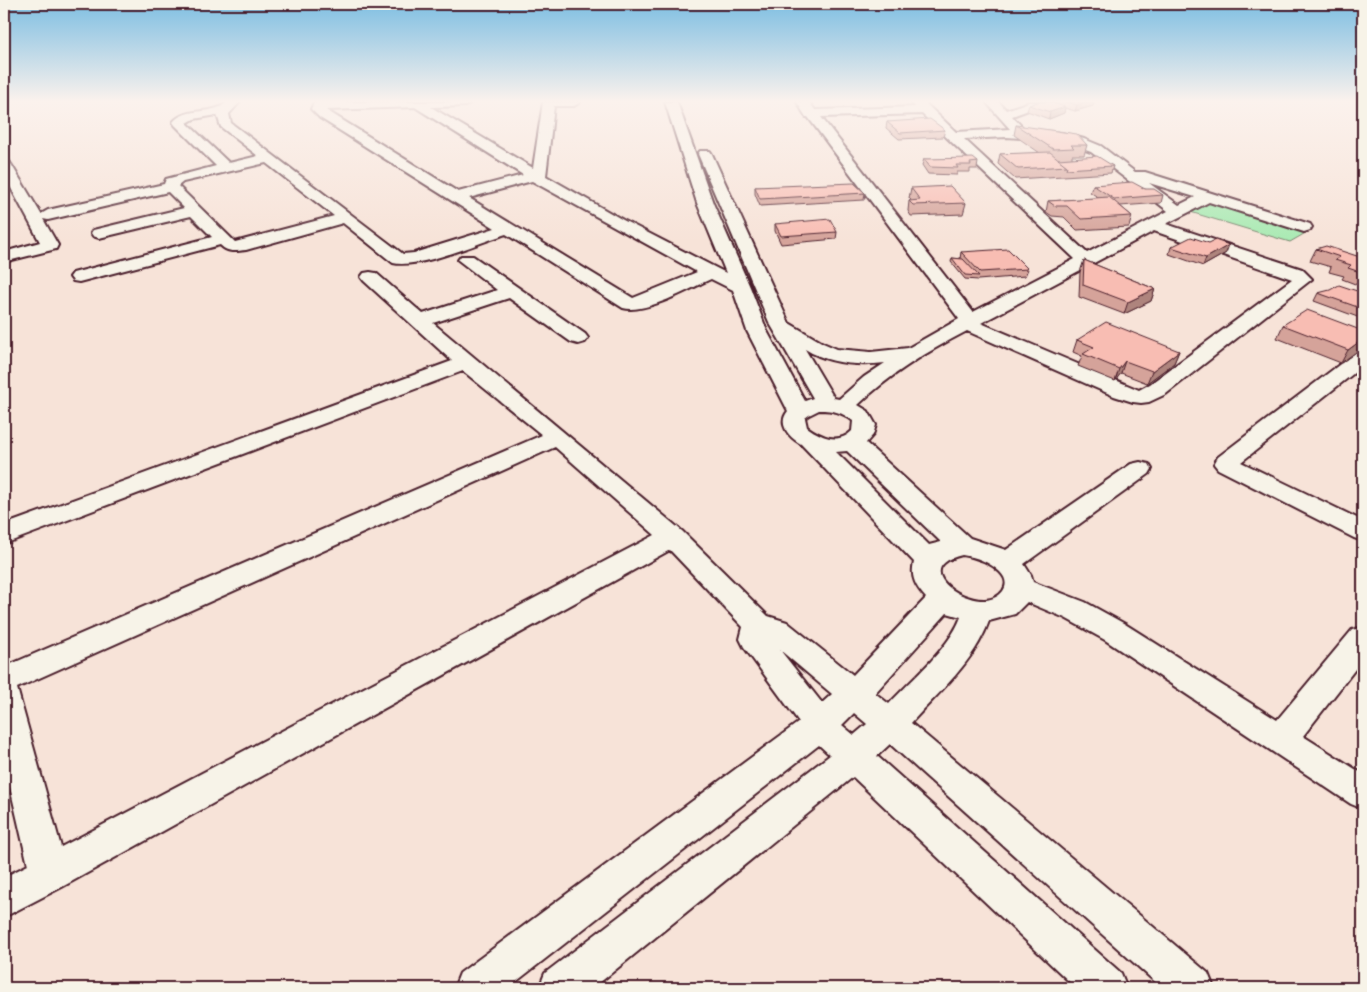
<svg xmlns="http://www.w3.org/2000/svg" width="1367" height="992" viewBox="0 0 1367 992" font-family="'Architects Daughter',sans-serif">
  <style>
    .green { fill: #a9eab3; stroke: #7a846f }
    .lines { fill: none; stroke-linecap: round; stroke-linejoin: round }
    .street-casing { stroke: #4a1f2b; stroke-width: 4 }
    .street { fill: #f7f3e8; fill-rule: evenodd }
    .wall { fill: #d5a39a; stroke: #4a1f2b }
    .shaded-wall { fill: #ae847d; stroke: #4a1f2b }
    .building { fill: #f8bdb3; stroke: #4a1f2b }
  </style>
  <rect width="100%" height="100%" fill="#f7e3d8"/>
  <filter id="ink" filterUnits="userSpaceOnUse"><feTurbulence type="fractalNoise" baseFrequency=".02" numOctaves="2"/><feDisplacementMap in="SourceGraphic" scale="10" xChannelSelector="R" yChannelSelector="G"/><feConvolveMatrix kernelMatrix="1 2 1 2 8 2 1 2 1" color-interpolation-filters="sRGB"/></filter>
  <g filter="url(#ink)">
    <!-- green -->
    <polygon class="green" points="1217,200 1309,231 1290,242 1187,211 1209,201"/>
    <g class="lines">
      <!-- street casing -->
      <g class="street-casing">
        <g id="street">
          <path d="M227,102h13l-11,12 2,9 172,131 11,-1 81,-25 -175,-110 -9,-9 3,-7h157l-6,4 -34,1 102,61 10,-66h37l-6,4h-20l-8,70 77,44 103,53 -29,-70 -32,-101h12l36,101 37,84 17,44 38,70 8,-3 -44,-76 -71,-168 2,-3h10l2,3 77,169 34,20 14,6 34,3 37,-4 51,-29 -151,-202h-2l-9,-15h12l6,8 100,-3 -4,-5h13l32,30 54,-3 -24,-27h13l7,8 23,-8h18l-2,2 -33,12 12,13 38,4 22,6 17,7 34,26h10l165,52 2,3 -2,3 -6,2 -95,-30 -43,22 136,45 10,10 -146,115 -17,8 -8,1 -8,-1 -19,-6 -147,-65c-39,20 -77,43 -109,74l10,6 8,14 -3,10 -7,8 104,95 36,12 125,-86 9,-2 9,2 3,5 -3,5 -125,90 7,11 2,7 52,20 40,22 152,96 75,-90 11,-3v32l-60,77 60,38v35l-12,-5 -246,-164 -40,-22 -38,-16 -12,12 -26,7c-14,40 -50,71 -78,102l297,250 6,15h-52l-272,-244 -13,12 244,217 6,15h-51l-223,-211 -260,211h-54l6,-15 285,-218 -11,-10 -311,243h-54l6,-15 339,-251 -55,-75 -4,-8 3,-12 -73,-77 -608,337 -58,30v-40l24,-12 -24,-104v-94l538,-232 -79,-64 -459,173v-19l448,-164 -88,-80 -3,-4 3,-4 6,-1 6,1 47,41 74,-24 -39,-30 3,-4h12l112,78 3,4 -3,4 -7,2 -7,-2 -62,-44 -76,25 249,208 86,85 19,6 66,53 73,-77c-10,-11 -16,-21 -12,-36l-113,-118c-12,-7 -24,-20 -13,-33l-41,-80 -14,-41 -22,-11c-22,10 -65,35 -88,29l-117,-74c-27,9 -87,35 -113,29l-50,-40 -97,27c-11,1 -18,3 -26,-5l-141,37 -6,-1 -3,-4 3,-4 139,-36 -21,-21 -92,22 -6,-2 -2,-3 2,-3 91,-22 -16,-16 -120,28 -5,-1 15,26 -2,4 -52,13v-10l36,-10 -36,-67v-15l5,1 2,3 30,50 7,-4 116,-26 2,-5 50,-13 -41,-41 -2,-3c14,-16 40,-6 54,-20zM415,107l108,68 -65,17 -132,-82zM922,114l153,145 -102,53 -152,-195zM217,115l4,12 37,29 -29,7 -42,-40 7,-4zM1007,137l54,4 30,11 77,59 -81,42 -123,-114zM266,163l68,53 -99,26 -57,-56 5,-4zM532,181l165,91 -64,26 -164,-100zM1149,183l46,14 -16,8zM1154,231l138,48 -142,105 -11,6 -158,-67zM805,349c24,15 52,17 80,14l-21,14 -25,22 -5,-1zM819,410c14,0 23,2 34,11l-1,10c-14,14 -31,6 -45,-4l-2,-9 4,-3zM555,447l100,88 -594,312 -44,-159zM847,451l94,91 -12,3 -93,-93zM962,555c14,2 28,7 38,17 14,14 -1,27 -15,28 -29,1 -72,-33 -23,-45zM947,613l14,4c-12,32 -49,62 -72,87l-14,-11zM780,650l52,44 -10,9zM854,713l13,11 -13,11 -12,-10z"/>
          <polygon points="1363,350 1363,366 1241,462 1363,521 1363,541 1354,538 1218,469 1214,464 1218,457 1356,352"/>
        </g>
      </g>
      <!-- street -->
      <use href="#street" class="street"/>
    </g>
    <!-- wall -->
    <g class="wall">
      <polygon points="1038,102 1094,102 1093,106 1075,111 1065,108 1064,113 1049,119 1027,111 1029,105"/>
      <polygon points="887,122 945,130 943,137 899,139 886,128"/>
      <polygon points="1016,125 1087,145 1084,155 1072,155 1072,158 1113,166 1111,173 1015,179 998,164 1000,154 1040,153 1014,135"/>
      <polygon points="924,159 978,162 977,169 970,169 970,172 957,172 957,175 928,174 922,165"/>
      <polygon points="1093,185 1145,189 1163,195 1161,203 1120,206 1132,216 1129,227 1077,230 1064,217 1052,216 1046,212 1048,201 1099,198 1090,192"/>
      <polygon points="755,187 865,193 864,200 760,206 755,194"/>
      <polygon points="911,188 966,203 963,214 911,216 908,211 909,201 911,200 909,198"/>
      <polygon points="775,224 837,232 836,239 781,244 775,231"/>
      <polygon points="1171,247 1226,253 1203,266 1169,254"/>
      <polygon points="1316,249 1360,257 1363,255 1363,287 1342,279 1344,276 1329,272 1331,267 1310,261"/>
      <polygon points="961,252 1028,269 1025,276 978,280 965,279 951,262 952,258 960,259"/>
      <polygon points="1084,260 1155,289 1151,301 1124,314 1079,297 1080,272"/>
      <polygon points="1318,293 1363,293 1363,319 1314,301"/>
      <polygon points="1283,325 1363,331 1363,347 1341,363 1277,338"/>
      <polygon points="1077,340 1179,351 1174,363 1147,383 1121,373 1115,381 1078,366 1082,356 1073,352"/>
    </g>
    <!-- shaded-wall -->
    <g class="shaded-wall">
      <polygon points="1086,102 1094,102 1093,106 1075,111 1077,105"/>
      <polygon points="1065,107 1064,113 1049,119 1050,112"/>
      <polygon points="1229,245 1226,253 1203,266 1206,258"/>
      <polygon points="1155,289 1151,301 1124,314 1128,302"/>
      <polygon points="1363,339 1363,347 1341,363 1348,350"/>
      <polygon points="1179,351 1174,363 1147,383 1152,371"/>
      <polygon points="1125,361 1121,373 1115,381 1119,369"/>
    </g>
    <!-- building -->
    <g class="building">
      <polygon points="1038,102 1050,102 1065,107 1050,112 1029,105"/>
      <polygon points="1067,102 1086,102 1077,105"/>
      <polygon points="930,119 945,130 900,133 887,122"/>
      <polygon points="1016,125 1077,134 1087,145 1071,145 1074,148 1053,149"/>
      <polygon points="1050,152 1067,166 1018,169 1000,154"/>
      <polygon points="1097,156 1113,166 1066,169 1067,166 1058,159"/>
      <polygon points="973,158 978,162 970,163 971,165 956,165 958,168 930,167 924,159"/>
      <polygon points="1132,182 1145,189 1154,189 1163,195 1114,199 1093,185"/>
      <polygon points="854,183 865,193 760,199 755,187"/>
      <polygon points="950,186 966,203 913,205 909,201 920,200 911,188"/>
      <polygon points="1109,197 1132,216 1081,219 1067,206 1055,206 1048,201"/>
      <polygon points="830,219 837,232 781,236 775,224"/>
      <polygon points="1191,237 1209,243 1215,240 1229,245 1206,258 1171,247"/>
      <polygon points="1326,246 1360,257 1363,255 1363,273 1348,268 1351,265 1335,260 1340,257 1316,249"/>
      <polygon points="1008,249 1028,269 980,272 961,252"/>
      <polygon points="952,258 963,259 979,276 965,275"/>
      <polygon points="1084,260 1155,289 1128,302 1083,285"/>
      <polygon points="1339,285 1363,293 1363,309 1318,293 1330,290"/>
      <polygon points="1307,310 1363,331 1363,339 1348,350 1283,325"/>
      <polygon points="1106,322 1179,351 1152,371 1125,361 1119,369 1083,354 1094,347 1077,340"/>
    </g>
  </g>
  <!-- sky -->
  <linearGradient id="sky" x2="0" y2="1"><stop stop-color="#7dbee2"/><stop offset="0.42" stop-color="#fbf2ed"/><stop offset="1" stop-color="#fbf2ed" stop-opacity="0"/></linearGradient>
  <rect width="1367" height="241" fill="url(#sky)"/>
  <!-- margin -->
  <rect width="1367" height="992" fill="none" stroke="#f7f3e8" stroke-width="20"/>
  <rect x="10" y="10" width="1347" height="972" fill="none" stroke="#4a1f2b" stroke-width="2" filter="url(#ink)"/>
</svg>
